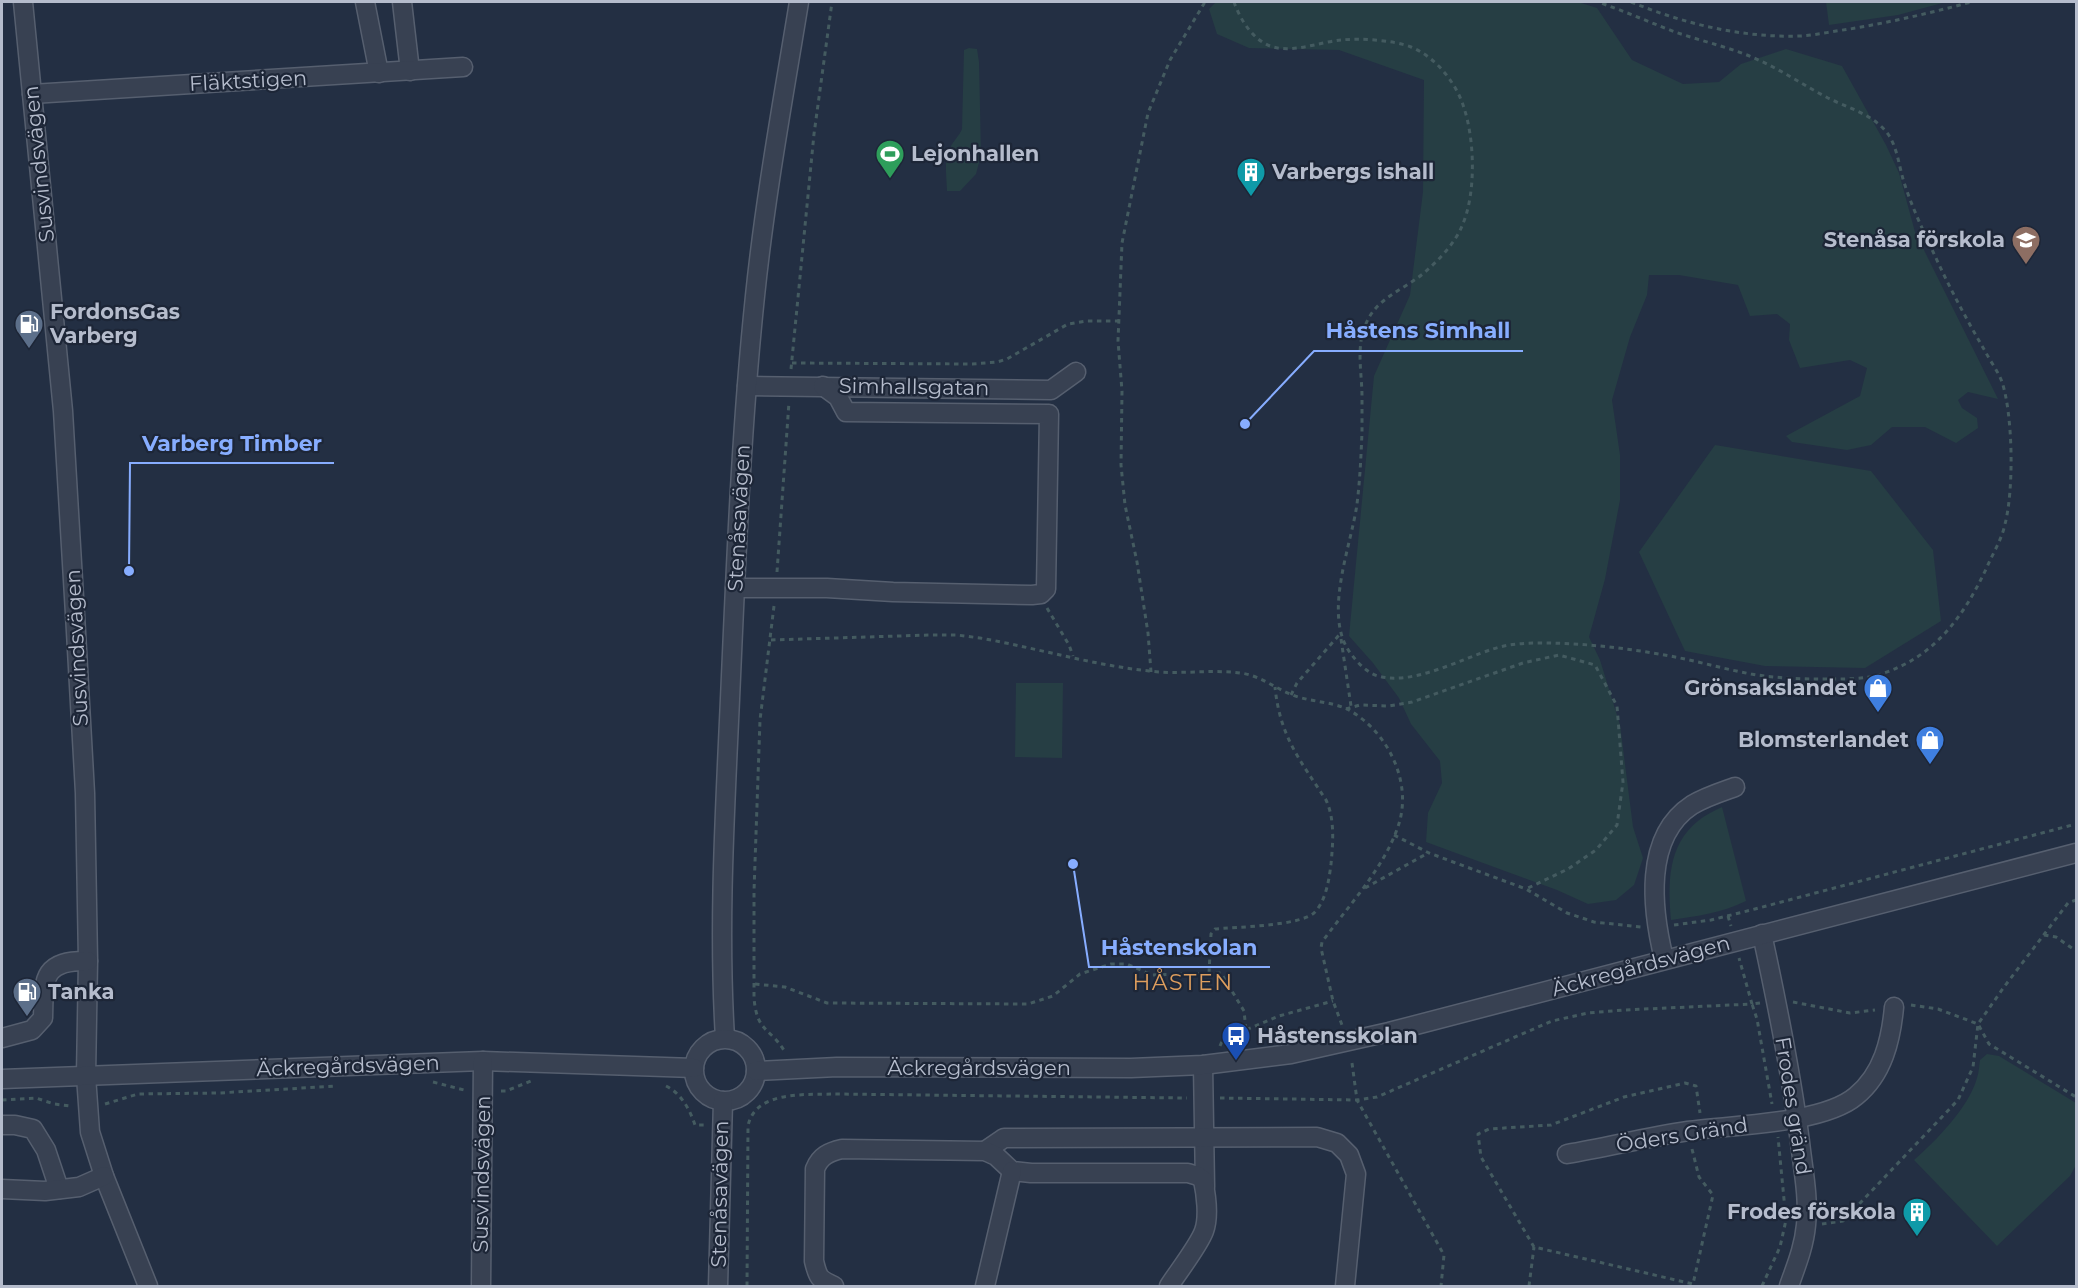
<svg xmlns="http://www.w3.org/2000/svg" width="2078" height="1288" viewBox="0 0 2078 1288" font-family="Montserrat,sans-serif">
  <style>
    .green { fill: #263e44 }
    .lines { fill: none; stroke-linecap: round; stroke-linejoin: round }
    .minor-casing { stroke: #565f6f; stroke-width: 21 }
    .path { stroke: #445b60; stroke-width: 3; stroke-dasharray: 4.5 4.5; stroke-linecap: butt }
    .minor { stroke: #384152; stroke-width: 18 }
    .labels { text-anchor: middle; stroke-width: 4.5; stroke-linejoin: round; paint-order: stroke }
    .street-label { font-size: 21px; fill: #b5bccc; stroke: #1d2637 }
    .poi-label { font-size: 21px; font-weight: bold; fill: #b5bccc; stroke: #1d2637; text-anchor: start }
    .neighbourhood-label { font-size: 22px; letter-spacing: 1.5px; fill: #de9e5e; stroke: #1d2637 }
    .leader { fill: none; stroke: #87adff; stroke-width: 2 }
    .callout-dot { fill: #87adff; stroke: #1d2637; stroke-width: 2 }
    .callout-label { font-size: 22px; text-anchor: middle; font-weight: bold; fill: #87adff; stroke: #1d2637; stroke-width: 4.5; stroke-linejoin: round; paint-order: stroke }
  </style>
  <rect width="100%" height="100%" fill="#232f43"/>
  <!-- green -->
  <g class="green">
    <polygon points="1216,2 1578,2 1597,8 1632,60 1683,84 1719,82 1741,64 1786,49 1842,66 1886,145 1899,173 1915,232 1998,399 1968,392 1958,400 1962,408 1977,418 1978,428 1956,443 1925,427 1892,427 1871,445 1847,450 1792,442 1786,436 1860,396 1867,368 1850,360 1800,368 1789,340 1790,324 1777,314 1750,316 1738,285 1679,275 1649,275 1647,295 1630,337 1612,400 1620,455 1620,500 1605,579 1589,637 1600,660 1620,725 1633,827 1643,858 1634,885 1616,900 1588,904 1557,890 1426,842 1428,813 1442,783 1440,761 1411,724 1399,698 1373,663 1349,636 1374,376 1410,295 1423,192 1424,80 1339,50 1249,48 1217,34 1209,9"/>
    <polygon points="1826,2 1946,2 1898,15 1829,25"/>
    <path d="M969,48l8,1 2,13 2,93 -5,19 -16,17h-13c0,-13 -4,-34 4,-45 4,-7 8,-10 11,-17l2,-79z"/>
    <polygon points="1715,445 1871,471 1933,550 1941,621 1865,668 1765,666 1685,651 1639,552"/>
    <polygon points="1016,683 1063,683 1062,758 1015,757"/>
    <path d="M1722,807l24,94c-24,12 -49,15 -75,19 -3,-36 -4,-74 27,-99 7,-6 16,-10 24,-14z"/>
    <path d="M1987,1054l12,2 77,47v62l-6,11 -73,70 -83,-86c22,-19 55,-53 63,-82 2,-6 2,-12 3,-18z"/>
  </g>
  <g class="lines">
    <!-- minor casing -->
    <g class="minor-casing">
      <g id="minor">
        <polyline points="23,2 63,411 75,614 85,793 88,961 86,1076 90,1132 104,1176 148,1286"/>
        <polyline points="365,2 379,73"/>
        <polyline points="402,2 410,71"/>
        <polyline points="32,94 463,67"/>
        <polyline points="747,386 1051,390 1076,372"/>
        <polyline points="735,588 827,588 893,592 1032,595 1041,594 1046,589 1049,414 846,412 838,397 823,386"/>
        <path d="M1762,934c15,69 29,138 38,208 3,27 9,56 6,83 -2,22 -10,41 -17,61"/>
        <path d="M1664,959c-12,-49 -21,-122 28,-154 13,-8 29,-13 43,-18"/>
        <path d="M2,1038l30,-8 11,-12c1,-38 -2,-58 45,-57"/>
        <path d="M725,1038c-7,-113 0,-226 5,-339 6,-135 11,-269 25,-403 10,-98 28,-196 44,-294"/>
        <circle cx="725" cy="1070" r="31"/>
        <polyline points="1203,1065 1205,1187"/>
        <polyline points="756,1071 837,1067 1131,1068 1203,1065 1291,1054 1389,1032 2076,853"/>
        <polyline points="2,1079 483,1061 694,1068"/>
        <polyline points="2,1125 15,1125 33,1129 46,1150 59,1189"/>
        <polyline points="985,1151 1004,1138 1317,1137 1337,1143 1349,1155 1356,1174 1345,1286"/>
        <path d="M1567,1154c41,-7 81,-17 121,-23 44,-6 135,-7 168,-35 27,-22 35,-56 38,-89"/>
        <polyline points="2,1189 45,1191 79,1187 104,1176"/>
        <polyline points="481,1286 483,1061"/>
        <polyline points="718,1286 723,1101"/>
        <path d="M834,1286c-15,-7 -16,-8 -20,-25l1,-92c5,-13 14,-17 27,-20l143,2 11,5 16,15 19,2h157l10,3 5,4c3,14 6,37 1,51 -5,14 -26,41 -35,55"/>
        <polyline points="985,1286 1012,1171"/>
      </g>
    </g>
    <!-- path -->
    <g class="path">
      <path d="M1234,2c6,17 18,37 36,44 22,8 49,-4 71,-6 19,-2 52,0 70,7 25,10 46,37 53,61 11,33 12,87 -2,118 -7,17 -23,34 -37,46 -22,19 -49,25 -60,54 -9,23 -3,47 -3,71 0,12 0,24 0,35 -1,24 -2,48 -5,72 -6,43 -35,112 -6,150 7,9 16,19 27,22 34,10 83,-17 115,-27 15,-5 31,-6 47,-6 43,0 87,5 130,13 27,5 54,13 81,18 24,4 48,5 71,5 20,0 40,1 59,-5 54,-17 83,-58 106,-107 6,-14 15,-28 18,-43 9,-34 8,-109 -3,-142 -4,-11 -12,-21 -17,-31 -20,-34 -39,-70 -55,-106 -10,-21 -20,-43 -27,-66 -4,-14 -6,-32 -15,-45 -15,-20 -40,-26 -60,-36 -25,-13 -48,-29 -74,-40 -25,-11 -53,-17 -79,-26 -26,-10 -51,-21 -77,-30"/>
      <path d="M1631,2c54,22 111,36 170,34 16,-1 33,-5 49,-7 41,-7 81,-16 121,-27"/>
      <polyline points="792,363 972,364 997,362 1007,359 1068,324 1086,321 1119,321"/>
      <polyline points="791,369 814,134 832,2"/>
      <polyline points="777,572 789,402"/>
      <path d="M774,606l-14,114 -6,171v107c3,35 16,29 31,54"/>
      <polyline points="1047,608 1069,645 1073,656"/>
      <polyline points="1341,639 1351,706"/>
      <path d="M771,640l159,-5h27l23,3c57,10 112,27 169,33 30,4 61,-2 91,2 19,2 33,14 50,21 18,8 40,7 57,15 38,20 64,68 53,111 -12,44 -52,86 -78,122l-1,6 12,53 9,24"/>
      <polyline points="1151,672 1148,633 1137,562 1125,505 1121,465 1122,391 1118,341 1122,243 1148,113 1170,60 1205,2"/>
      <polyline points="1291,695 1297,683 1340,634"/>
      <polyline points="1346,709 1360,705 1389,706 1412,702 1523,663 1559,655 1595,665 1617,706 1623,782 1617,825 1596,850 1568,869 1526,889"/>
      <polyline points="1394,835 1429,853 1526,889 1567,913 1594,922 1641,927"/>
      <polyline points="1365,888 1428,853"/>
      <polyline points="1728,916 1731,926"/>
      <polyline points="1674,925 1711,920 1755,909 2076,824"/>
      <polyline points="2044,935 2056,937 2076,951"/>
      <path d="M1209,973l2,-39 4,-5c21,-2 87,-3 100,-17 11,-12 14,-32 16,-48 2,-21 4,-45 -5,-64 -26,-40 -46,-63 -51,-113"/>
      <polyline points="755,984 785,987 827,1003 1028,1004 1053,996 1080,974 1111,964 1127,964 1152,975 1221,973 1244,1011 1246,1030"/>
      <polyline points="1793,1002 1850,1013 1875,1010"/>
      <polyline points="1760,1003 1752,1004 1757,1019 1772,1104"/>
      <polyline points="1911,1005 1938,1009 1978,1024 1989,1044 2076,1097"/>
      <polyline points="1220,1046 1226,1032 1246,1030 1279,1016 1333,1001"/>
      <polyline points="1352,1063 1357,1100 1444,1255 1441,1286"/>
      <polyline points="433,1082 464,1090"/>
      <path d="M666,1086c15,7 24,24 29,39h10"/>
      <polyline points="501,1091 506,1091 531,1081"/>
      <polyline points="1220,1098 1357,1100 1377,1097 1552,1021 1588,1013 1624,1010 1752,1004 1739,958"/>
      <polyline points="2,1100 36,1098 54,1104 71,1106"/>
      <polyline points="105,1104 138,1094 219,1093 337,1086"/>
      <polyline points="1692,1149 1699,1177 1713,1195 1693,1284 1534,1247 1481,1157 1478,1134 1489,1129 1551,1125 1624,1097 1685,1083 1696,1086 1700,1113"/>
      <polyline points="1822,1224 1843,1221 1958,1100 1973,1067 1978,1024 2004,987 2068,903 2076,900"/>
      <path d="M747,1286l1,-160c7,-36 59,-31 87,-32l352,4"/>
      <polyline points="1529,1286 1534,1247"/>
      <polyline points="1762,1286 1780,1247 1786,1220 1778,1137"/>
    </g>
    <!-- minor -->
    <use href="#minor" class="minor"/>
  </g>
  <!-- icons -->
  <defs>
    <g id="stadium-pin" transform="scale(1.5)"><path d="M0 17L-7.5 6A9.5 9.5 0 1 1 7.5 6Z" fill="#2e9e5b" stroke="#1d2637"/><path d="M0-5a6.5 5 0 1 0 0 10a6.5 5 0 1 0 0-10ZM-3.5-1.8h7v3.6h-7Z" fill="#fff"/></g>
    <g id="building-pin" transform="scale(1.5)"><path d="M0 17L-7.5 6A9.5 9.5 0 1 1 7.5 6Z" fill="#0f9aa8" stroke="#1d2637"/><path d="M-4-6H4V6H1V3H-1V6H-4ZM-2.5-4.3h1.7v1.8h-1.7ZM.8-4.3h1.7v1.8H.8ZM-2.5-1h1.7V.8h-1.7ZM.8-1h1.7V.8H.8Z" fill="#fff"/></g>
    <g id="school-pin" transform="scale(1.5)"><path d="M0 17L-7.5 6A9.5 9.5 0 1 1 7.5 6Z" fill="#8d6e63" stroke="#1d2637"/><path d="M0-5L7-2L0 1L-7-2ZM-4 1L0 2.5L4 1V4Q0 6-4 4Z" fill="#fff"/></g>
    <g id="fuel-pin" transform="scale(1.5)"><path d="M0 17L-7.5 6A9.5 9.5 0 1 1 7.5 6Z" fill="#5c6f8a" stroke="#1d2637"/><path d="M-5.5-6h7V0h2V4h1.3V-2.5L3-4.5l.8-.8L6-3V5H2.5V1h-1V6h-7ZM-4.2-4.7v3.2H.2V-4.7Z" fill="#fff"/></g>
    <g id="shop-pin" transform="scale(1.5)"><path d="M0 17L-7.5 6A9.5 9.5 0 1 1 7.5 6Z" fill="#3f7fe0" stroke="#1d2637"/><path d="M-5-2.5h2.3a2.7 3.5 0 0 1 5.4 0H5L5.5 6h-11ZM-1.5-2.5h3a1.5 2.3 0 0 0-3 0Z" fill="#fff"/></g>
    <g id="bus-pin" transform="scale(1.5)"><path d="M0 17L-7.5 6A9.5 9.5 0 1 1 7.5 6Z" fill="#1a4fb4" stroke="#1d2637"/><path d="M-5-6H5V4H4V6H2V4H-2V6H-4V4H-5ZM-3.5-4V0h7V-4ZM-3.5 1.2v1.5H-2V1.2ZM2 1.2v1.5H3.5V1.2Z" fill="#fff"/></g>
  </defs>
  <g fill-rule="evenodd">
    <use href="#stadium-pin" x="890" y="154"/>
    <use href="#building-pin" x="1251" y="172"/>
    <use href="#school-pin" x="2026" y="240"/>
    <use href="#fuel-pin" x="29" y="324"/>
    <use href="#shop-pin" x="1878" y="688"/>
    <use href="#shop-pin" x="1930" y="740"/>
    <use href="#fuel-pin" x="27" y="992"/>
    <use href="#bus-pin" x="1236" y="1036"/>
    <use href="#building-pin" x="1917" y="1212"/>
  </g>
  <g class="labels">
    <!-- street labels -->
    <g class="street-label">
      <text transform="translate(248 81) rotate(-3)" y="7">Fläktstigen</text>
      <text transform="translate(39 164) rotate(-96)" y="7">Susvindsvägen</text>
      <text transform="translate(914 387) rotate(1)" y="7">Simhallsgatan</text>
      <text transform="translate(739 518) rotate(-87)" y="7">Stenåsavägen</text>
      <text transform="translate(77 648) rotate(-93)" y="7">Susvindsvägen</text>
      <text transform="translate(1641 966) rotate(-15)" y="7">Äckregårdsvägen</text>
      <text transform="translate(348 1066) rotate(-2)" y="7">Äckregårdsvägen</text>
      <text x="979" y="1075">Äckregårdsvägen</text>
      <text transform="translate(1793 1106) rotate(81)" y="7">Frodes gränd</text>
      <text transform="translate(1682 1135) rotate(-9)" y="7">Öders Gränd</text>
      <text transform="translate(482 1174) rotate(-89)" y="7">Susvindsvägen</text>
      <text transform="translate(720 1194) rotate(-89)" y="7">Stenåsavägen</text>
    </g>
    <!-- poi labels -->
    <g class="poi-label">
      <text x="911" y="161">Lejonhallen</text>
      <text x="1272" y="179">Varbergs ishall</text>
      <text x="2005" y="247" text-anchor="end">Stenåsa förskola</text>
      <text x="50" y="319">FordonsGas<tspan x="50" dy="24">Varberg</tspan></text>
      <text x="1857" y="695" text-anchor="end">Grönsakslandet</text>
      <text x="1909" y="747" text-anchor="end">Blomsterlandet</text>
      <text x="48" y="999">Tanka</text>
      <text x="1257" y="1043">Håstensskolan</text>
      <text x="1896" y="1219" text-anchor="end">Frodes förskola</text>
    </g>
    <!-- neighbourhood labels -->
    <g class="neighbourhood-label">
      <text x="1183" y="990">HÅSTEN</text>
    </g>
  </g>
  <!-- callouts -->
  <path class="leader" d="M1245 424L1314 351H1523M129 571L130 463H334M1073 864L1089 967H1270"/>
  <g class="callout-dot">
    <circle cx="1245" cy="424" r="6"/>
    <circle cx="129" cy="571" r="6"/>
    <circle cx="1073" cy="864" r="6"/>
  </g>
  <g class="callout-label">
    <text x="1418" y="338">Håstens Simhall</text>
    <text x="232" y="451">Varberg Timber</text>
    <text x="1179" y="955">Håstenskolan</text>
  </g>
  <!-- border -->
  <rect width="2078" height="1288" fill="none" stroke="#b5bccc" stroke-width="6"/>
</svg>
